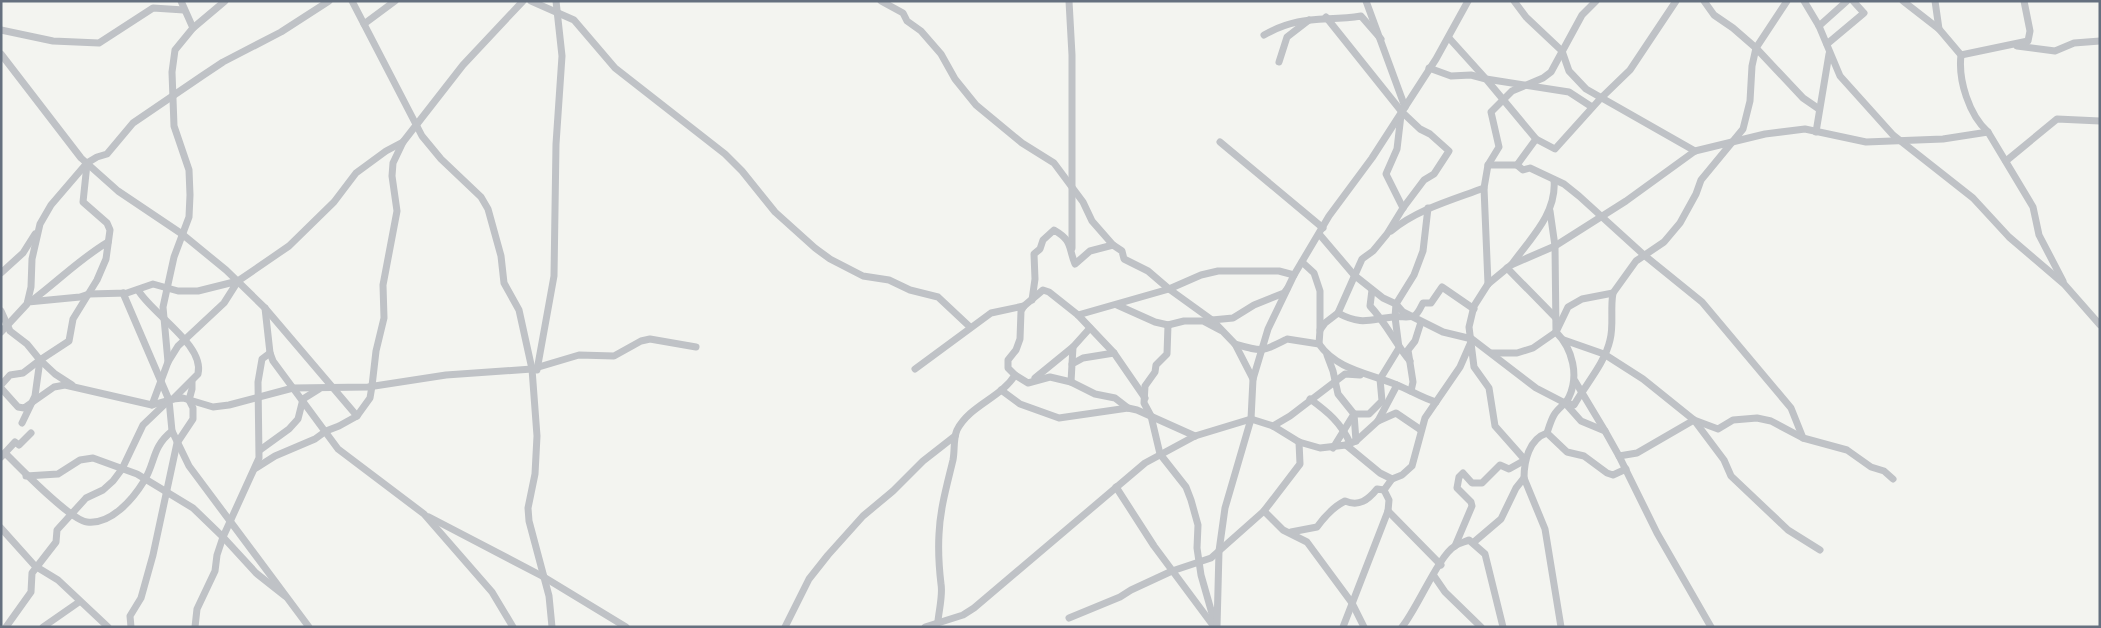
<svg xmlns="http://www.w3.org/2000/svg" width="2101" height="628" viewBox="0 0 2101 628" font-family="Karla,sans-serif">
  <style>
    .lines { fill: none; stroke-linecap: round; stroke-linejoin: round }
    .street { stroke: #bfc2c6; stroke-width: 7 }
  </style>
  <rect width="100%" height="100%" fill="#f3f4f0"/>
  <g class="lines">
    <!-- street -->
    <g class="street">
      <polyline points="181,1 193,28"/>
      <polyline points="352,1 422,136 441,159 481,197 488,209 501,256 504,283 519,310 532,369 537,436 535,474 528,508 529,521 549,596 552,627"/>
      <polyline points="531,1 574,20 615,68 725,154 742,171 775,212 815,248 830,259 863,276 889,280 910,290 938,297 970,327"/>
      <polyline points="881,1 903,13 907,21 921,31 941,54 955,79 976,105 1022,143 1054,163 1083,202 1092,221 1113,245"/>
      <polyline points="1069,1 1072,55 1072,248"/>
      <polyline points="1366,1 1405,107"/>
      <polyline points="1514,1 1526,17 1562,51 1569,71 1586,89 1695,151"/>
      <polyline points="1704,1 1714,15 1733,28 1756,48 1803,98 1819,109"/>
      <polyline points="1804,1 1819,26 1840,76 1893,135 1973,198 2009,237 2064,284 2100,325"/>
      <polyline points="1903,1 1939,29"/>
      <path d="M1935,1l4,28 22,26c-3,25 8,60 27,77l45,75 6,28 24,46"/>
      <polyline points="364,24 395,1"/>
      <polyline points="1819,26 1847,1"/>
      <polyline points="1,30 53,41 99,43 153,8 184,10"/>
      <path d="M1264,35c37,-21 59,-13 97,-19l20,23"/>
      <polyline points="1449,38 1486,79 1569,92 1592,107"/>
      <polyline points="1827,44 1864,13 1853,1"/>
      <polyline points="2017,46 2055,51 2074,43 2100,41"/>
      <polyline points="1,54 81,158 118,191 182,234 226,270 265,308 357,416 339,426 326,431 315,439 275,456 256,468"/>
      <polyline points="1961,55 2028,41 2030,31 2024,1"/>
      <polyline points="1279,62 1287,37 1309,20"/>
      <polyline points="1429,68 1451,76 1471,75 1486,79 1536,139 1555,149 1600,99 1630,70 1676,1"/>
      <polyline points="1401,115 1397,149 1386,174 1403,208"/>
      <polyline points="1816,132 1829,54"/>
      <polyline points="1220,142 1323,228"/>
      <polyline points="2006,161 2057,119 2100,121"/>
      <polyline points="1488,165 1517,165 1536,139"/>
      <polyline points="1517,165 1523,170 1530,168 1564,184 1579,196 1644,255 1702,302 1791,408 1803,438"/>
      <polyline points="1484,188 1488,284"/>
      <path d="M1550,211l5,35 1,86c17,17 23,44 13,65 -3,7 -11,11 -15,18 -3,5 -5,12 -7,18 -18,6 -23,28 -23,45l21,51 16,98"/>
      <path d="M1391,231c27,-22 61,-31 93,-43l4,-23 11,-18 -8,-35 21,-21 31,-13 8,-6 31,-57 14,-14"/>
      <polyline points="1320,235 1354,275 1383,298 1396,304 1403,312 1443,332 1472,339 1536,388 1565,403 1581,421 1605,431 1619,456 1657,533 1711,627"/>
      <polyline points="1302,262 1314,273 1320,291 1320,330"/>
      <path d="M1512,264c19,-26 45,-51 42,-84"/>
      <polyline points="1507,268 1556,318"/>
      <polyline points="1,273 23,253 35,234"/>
      <polyline points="238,281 289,246 334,202 356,173 386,151 403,142 463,65 523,1"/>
      <path d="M138,290c14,24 67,55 60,84l-25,25"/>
      <path d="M1372,290l-2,16c16,17 25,37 40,55"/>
      <path d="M34,299c25,-19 47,-41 74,-57"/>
      <path d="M1032,300l3,-21 -1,-25 6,-5 3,-9 11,-10c19,11 14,17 21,34l15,-13 23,-6 9,6 2,8 24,12 21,18 43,31 23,24 18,35"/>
      <polyline points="28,302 80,297 89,294 127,293 153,284 178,291 198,291 238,281 224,303 178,346 168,362 152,405"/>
      <polyline points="1117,305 1155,322 1168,325 1184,321 1203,321 1220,330"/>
      <polyline points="265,308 270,353 273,361 338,449 424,514 492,592 513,627"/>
      <polyline points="1,311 10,331 27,344 40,360"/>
      <path d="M1338,313c24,13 32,6 56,4 7,-1 14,1 20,-1 5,-3 6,-8 9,-13h8l11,-16 32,22"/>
      <polyline points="1078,315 1169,289 1201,275 1218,271 1279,271 1294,275"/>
      <polyline points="1212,320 1233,318 1254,305 1284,293 1287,289"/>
      <polyline points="1168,325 1167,354 1156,365 1155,372 1145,386 1144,403 1151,416 1160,454 1186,487 1191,500 1198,525 1197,548 1201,575 1215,624"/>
      <polyline points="1,332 27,304 31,287 32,259 40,224 51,205 87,163 97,157 107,154 133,123 202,76 223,62 281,32 329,1"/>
      <polyline points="1564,340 1604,354 1643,379 1694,420 1718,429 1733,420 1757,418 1771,421 1803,438 1847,450 1871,467 1884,471 1893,479"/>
      <path d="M1235,344c28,8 27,8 52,-5l32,5c18,26 50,29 78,41 13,5 25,13 39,17"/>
      <polyline points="1319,344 1320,330 1325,323 1338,313 1362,259 1373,251 1387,234 1403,208 1424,180 1434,174 1449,151 1430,134 1420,129 1402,112 1326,17"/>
      <polyline points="1492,353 1517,353 1533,348 1556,332 1568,307 1582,299 1613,293 1636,261 1664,242 1680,223 1696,194 1701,180 1743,129 1750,101 1752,66 1756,48 1787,1"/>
      <polyline points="1327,355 1333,371 1338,394 1354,414 1356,441"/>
      <polyline points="168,362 163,307 174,257 189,217 190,195 189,170 174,126 172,72 175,50 193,28 225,1"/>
      <polyline points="1072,364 1073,347 1090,328"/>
      <polyline points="915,369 991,313 1024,306"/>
      <polyline points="537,370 554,276 556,144 562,56 556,1"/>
      <polyline points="1015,375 1028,383 1050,377 1071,382 1095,394 1115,398 1128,408"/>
      <polyline points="1035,378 1073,347"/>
      <polyline points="1575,381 1605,431"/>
      <polyline points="1071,382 1072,364 1083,358 1114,353"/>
      <polyline points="1,385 10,375 23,373 40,360 55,374 72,385"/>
      <polyline points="1,388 18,407 24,408 54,387 65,385 152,405 173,399 183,398 213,407 229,405 293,388 368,387 446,375 532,369 579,355 614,356 641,341 650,339 696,347"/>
      <polyline points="1001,390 1020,404 1059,418 1128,408 1137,410 1195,436"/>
      <polyline points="1411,391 1413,382 1408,350 1415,341 1421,322"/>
      <path d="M1310,399c18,13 31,24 40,44"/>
      <path d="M1565,403l9,2c12,-21 31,-42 36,-65 4,-15 0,-31 3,-47"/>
      <polyline points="357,416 370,398 372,386 376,351 384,318 383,285 397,211 392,176 393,163 403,142"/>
      <polyline points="1378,421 1396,413 1421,430"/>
      <polyline points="22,423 35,396 40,360 69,341 73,319 97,280 106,259 110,230 107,223 83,202 87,164"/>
      <polyline points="1273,426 1290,416 1345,374 1360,375"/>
      <polyline points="172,431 189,466 309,627"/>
      <polyline points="1547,433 1567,452 1584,456 1607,473 1613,475 1626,469"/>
      <polyline points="1299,442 1300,464 1264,511 1283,530 1307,542 1352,603 1364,627"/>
      <polyline points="1333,448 1354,414 1369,414 1382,401 1380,379 1399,348 1395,317 1396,304 1414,275 1423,251 1428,208"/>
      <polyline points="260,450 289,429 298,419 303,399 319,389"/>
      <path d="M5,453c14,14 65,67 82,69 24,3 46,-23 57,-41 12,-19 7,-33 28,-50l-3,-31 -46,-107"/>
      <polyline points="1619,456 1637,453 1694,420 1724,460 1731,476 1788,530 1820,550"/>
      <polyline points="1,457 15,442 19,445 31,433"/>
      <polyline points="1525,460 1495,426 1489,388 1474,367 1469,327 1474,306 1488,284 1511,265 1555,246 1626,201 1695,151 1765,134 1805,129 1866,142 1943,139 1988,132"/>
      <polyline points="26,476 58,474 80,460 93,458 137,474 193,508 223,537 256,573 285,596"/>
      <polyline points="1392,479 1402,475 1412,466 1425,418 1460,367 1471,342"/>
      <polyline points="1116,487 1154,546 1212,624"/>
      <polyline points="1388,511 1441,565"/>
      <polyline points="429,517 542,576 626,627"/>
      <polyline points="1,528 35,566 58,580 108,627"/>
      <path d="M1291,532l26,-5c8,-11 16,-20 28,-26 14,6 23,-1 32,-12l7,1"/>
      <polyline points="1474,542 1501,519 1516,488 1524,478"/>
      <polyline points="1455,546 1472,506 1471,502 1457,488 1459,477 1463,473 1472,483 1482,483 1500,465 1509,469 1525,460"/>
      <polyline points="1434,576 1445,592 1481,627"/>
      <polyline points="1069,618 1120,597 1131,590 1172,571 1211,558 1264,511"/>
      <path d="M938,621c1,-11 5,-26 3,-37 -2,-17 -3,-33 -2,-50 1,-25 8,-49 14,-74 2,-10 0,-21 4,-30 13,-25 44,-32 58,-55l-7,-7v-8l8,-10 4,-11 1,-28 3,-5 19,-16 6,2 29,23 36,38 31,45"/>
      <polyline points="6,627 31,592 32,573 56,542 57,530 86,498 103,490 113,481 122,469 143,425 165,404"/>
      <polyline points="43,627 79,602"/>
      <polyline points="131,627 130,616 141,598 153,555 177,443 193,419 193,408 189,400 192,389 192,382"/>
      <polyline points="195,627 197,609 215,571 217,555 223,537 259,458 258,382 262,359 270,353"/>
      <polyline points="785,627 809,579 828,555 863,516 893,491 923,461 955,436"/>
      <polyline points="925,627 963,615 974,608 1145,463 1195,436 1251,419 1273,426 1299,442 1320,448 1346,445 1356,441 1378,421 1397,385"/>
      <polyline points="1217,627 1219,551 1225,508 1251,419 1253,379 1268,329 1294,275 1329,216 1372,158 1436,59 1468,1"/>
      <polyline points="1343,627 1388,511 1389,500 1384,490 1392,479 1380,473 1346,445"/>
      <path d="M1402,627c15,-18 37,-72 53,-81 4,-3 10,-4 14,-6l16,14 18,73"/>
    </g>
  </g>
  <!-- border -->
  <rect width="2101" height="628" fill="none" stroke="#65707f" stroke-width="5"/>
</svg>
